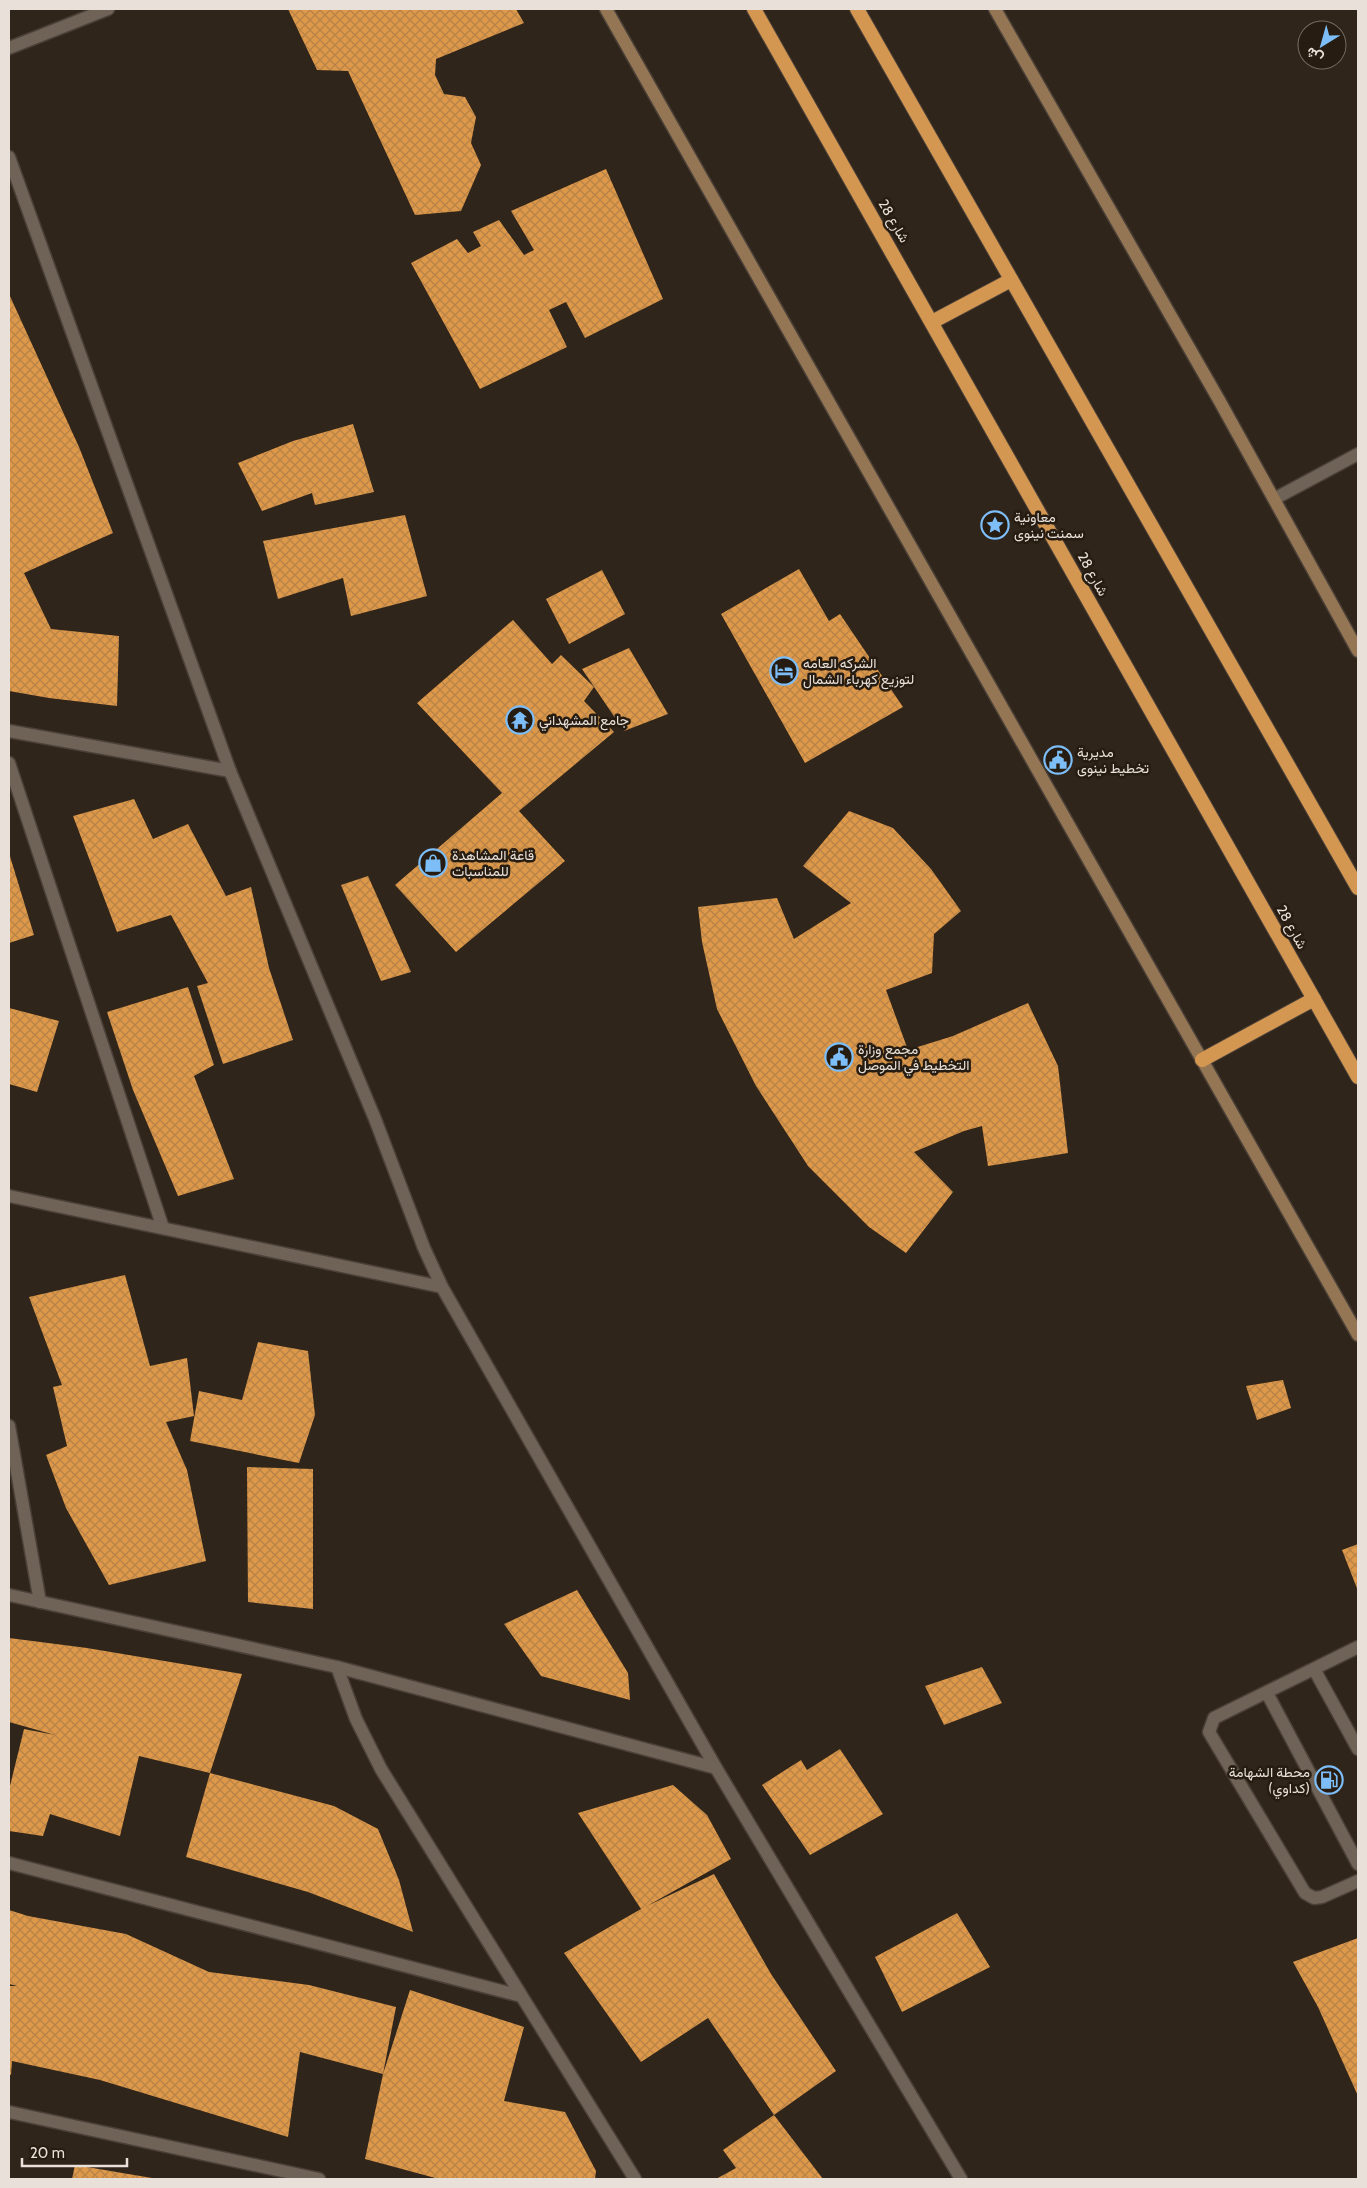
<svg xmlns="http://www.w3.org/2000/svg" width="1367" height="2188" viewBox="0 0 1367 2188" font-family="Cabin,Vazirmatn,sans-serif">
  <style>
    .building { fill: url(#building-cross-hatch) }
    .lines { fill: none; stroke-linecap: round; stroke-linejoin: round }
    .service-casing { stroke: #4a4038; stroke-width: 15 }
    .minor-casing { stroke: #4a4038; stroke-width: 15 }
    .tertiary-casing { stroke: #4a4038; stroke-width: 15 }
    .secondary-casing { stroke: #4a4038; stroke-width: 15 }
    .trunk-casing { stroke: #4a4038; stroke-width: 16 }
    .service { stroke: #6f6256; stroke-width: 12 }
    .minor { stroke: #6f6256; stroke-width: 12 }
    .tertiary { stroke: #6f6256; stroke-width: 12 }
    .secondary { stroke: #957654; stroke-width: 12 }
    .trunk { stroke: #d49752; stroke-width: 14 }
    .labels { text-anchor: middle; stroke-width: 5; stroke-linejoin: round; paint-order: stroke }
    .street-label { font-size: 14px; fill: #e8e0d9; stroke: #261c11 }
    .poi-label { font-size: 14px; fill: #e8e0d9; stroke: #261c11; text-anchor: start }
  </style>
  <defs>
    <pattern id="building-cross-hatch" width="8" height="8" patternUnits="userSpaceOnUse" patternTransform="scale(1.25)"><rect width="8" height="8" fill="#dd984a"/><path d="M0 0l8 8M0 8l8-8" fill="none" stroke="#b78348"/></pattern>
  </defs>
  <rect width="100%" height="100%" fill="#30251a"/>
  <!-- building -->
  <g class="building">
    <polygon points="288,9 516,9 524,23 436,59 435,75 444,94 465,97 476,117 471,143 481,165 461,211 415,215 348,71 317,70"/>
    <polygon points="606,169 663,299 585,338 566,302 549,310 567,347 480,389 411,263 457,239 468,253 481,246 473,232 499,220 524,255 534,250 511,211"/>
    <polygon points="9,294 79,447 113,533 24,573 51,629 119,636 117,706 49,698 9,691"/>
    <polygon points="353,424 374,492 315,505 312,493 262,511 238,463 293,441"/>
    <polygon points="405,515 427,596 351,616 343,578 278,599 263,541"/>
    <polygon points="799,569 829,621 840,614 903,707 805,763 721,614"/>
    <polygon points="602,570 625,614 569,644 546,599"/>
    <polygon points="513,620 552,664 561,655 594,687 584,701 614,732 519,811 565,861 456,952 395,885 502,793 417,703"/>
    <polygon points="629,648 668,714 624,731 582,669"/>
    <polygon points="134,799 153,839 188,824 226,896 251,887 269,968 293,1040 223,1064 197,986 208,983 171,915 117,932 73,816"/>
    <polygon points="849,811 893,828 931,869 961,911 934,934 932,973 886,990 908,1050 953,1036 1028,1003 1058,1066 1068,1153 988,1166 982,1126 964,1131 914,1152 953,1192 906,1253 869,1227 808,1166 756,1086 717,1009 702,942 698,907 777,898 794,939 851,903 803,866"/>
    <polygon points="9,853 34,935 9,943"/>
    <polygon points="368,876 411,972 381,981 341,885"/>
    <polygon points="188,987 214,1065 194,1076 234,1179 178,1196 133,1090 107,1012"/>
    <polygon points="9,1008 59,1021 37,1092 9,1084"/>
    <polygon points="125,1275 150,1366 187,1358 194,1416 166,1422 187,1470 206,1561 109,1585 66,1508 46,1455 67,1446 53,1387 62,1385 29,1297"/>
    <polygon points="258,1342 308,1351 315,1415 299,1463 190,1441 199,1391 242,1400"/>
    <polygon points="1283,1380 1291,1408 1257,1420 1246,1386"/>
    <polygon points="247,1467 313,1469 313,1609 248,1602"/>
    <polygon points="1358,1544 1358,1591 1342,1550"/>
    <polygon points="577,1590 628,1673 630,1700 541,1676 504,1624"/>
    <polygon points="9,1638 87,1648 242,1674 210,1773 139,1756 120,1836 50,1814 43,1836 9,1831 9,1790 24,1729 55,1735 9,1722"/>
    <polygon points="982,1667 1002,1703 944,1725 925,1686"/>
    <polygon points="840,1749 883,1814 810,1855 762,1785 801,1760 807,1770"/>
    <polygon points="210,1773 334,1806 378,1829 399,1880 413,1932 308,1892 186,1857"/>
    <polygon points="673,1785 707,1815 731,1859 647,1906 714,1874 771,1974 836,2071 774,2115 708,2018 641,2062 564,1953 641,1909 578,1813"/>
    <polygon points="9,1910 28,1916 126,1934 209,1972 309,1985 396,2007 383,2074 410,1990 524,2027 504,2101 565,2112 596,2171 595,2179 439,2179 365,2159 383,2074 300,2052 288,2137 100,2080 12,2061 11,2075 9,2074 9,1986 17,1986 9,1984"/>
    <polygon points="957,1913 990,1967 902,2012 875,1957"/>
    <polygon points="1358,1938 1358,2096 1318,2007 1293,1962"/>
    <polygon points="774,2115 823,2179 716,2179 736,2168 723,2150"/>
    <polygon points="75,2165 152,2178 152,2179 72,2179"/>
  </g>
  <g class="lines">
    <!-- service casing -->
    <g class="service-casing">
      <g id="service">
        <polyline points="1358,1647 1214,1718 1209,1732 1305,1893 1314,1898 1322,1897 1358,1881"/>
        <polyline points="1314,1669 1358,1749"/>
        <polyline points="1267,1693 1358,1864"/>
      </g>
    </g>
    <!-- minor casing -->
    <g class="minor-casing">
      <g id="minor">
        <polyline points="9,157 230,771 375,1119 424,1248 442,1287 716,1768 961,2179"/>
        <polyline points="1274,499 1358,454"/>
        <polyline points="9,731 230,771"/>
        <polyline points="9,763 163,1228"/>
        <polyline points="9,1196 442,1287"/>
        <polyline points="9,1426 40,1602"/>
        <polyline points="9,1595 337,1667 716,1768"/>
        <polyline points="337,1667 356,1719 381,1769 635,2179"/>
        <polyline points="9,1863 521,1996"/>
        <polyline points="9,2112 319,2179"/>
      </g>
    </g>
    <!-- tertiary casing -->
    <g class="tertiary-casing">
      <polyline id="tertiary" points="9,48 108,9"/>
    </g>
    <!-- secondary casing -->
    <g class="secondary-casing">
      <g id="secondary">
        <polyline points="606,9 1358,1335"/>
        <polyline points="995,9 1219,400 1358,651"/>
      </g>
    </g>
    <!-- trunk casing -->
    <g class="trunk-casing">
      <g id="trunk">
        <polyline points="754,9 1358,1077"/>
        <polyline points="857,9 1358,888"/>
        <polyline points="932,322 1011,280"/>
        <polyline points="1202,1060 1314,999"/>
      </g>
    </g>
    <!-- service -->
    <use href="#service" class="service"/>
    <!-- minor -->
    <use href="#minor" class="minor"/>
    <!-- tertiary -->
    <use href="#tertiary" class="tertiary"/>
    <!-- secondary -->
    <use href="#secondary" class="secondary"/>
    <!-- trunk -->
    <use href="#trunk" class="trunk"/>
  </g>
  <!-- icons -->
  <defs>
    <g id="sight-ring" transform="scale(1.4375)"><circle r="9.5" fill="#261c11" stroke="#7dbef9" stroke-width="1.5"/><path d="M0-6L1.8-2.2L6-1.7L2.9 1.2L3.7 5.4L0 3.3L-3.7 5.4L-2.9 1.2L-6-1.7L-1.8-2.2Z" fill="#7dbef9"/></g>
    <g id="hotel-ring" transform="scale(1.4375)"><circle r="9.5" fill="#261c11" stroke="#7dbef9" stroke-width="1.5"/><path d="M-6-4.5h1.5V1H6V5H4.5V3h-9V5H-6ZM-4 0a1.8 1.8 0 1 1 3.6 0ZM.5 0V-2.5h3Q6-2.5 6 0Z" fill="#7dbef9"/></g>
    <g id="temple-ring" transform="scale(1.4375)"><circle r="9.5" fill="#261c11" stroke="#7dbef9" stroke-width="1.5"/><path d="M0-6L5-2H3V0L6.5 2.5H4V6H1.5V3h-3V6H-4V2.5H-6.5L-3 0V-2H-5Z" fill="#7dbef9"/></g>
    <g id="civic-ring" transform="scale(1.4375)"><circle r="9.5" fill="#261c11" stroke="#7dbef9" stroke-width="1.5"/><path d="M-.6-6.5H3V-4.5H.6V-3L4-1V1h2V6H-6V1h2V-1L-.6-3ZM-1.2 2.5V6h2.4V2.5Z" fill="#7dbef9"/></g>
    <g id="shop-ring" transform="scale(1.4375)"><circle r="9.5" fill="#261c11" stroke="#7dbef9" stroke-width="1.5"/><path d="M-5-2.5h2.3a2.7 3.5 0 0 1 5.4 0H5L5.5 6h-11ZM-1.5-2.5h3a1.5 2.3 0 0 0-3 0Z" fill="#7dbef9"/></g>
    <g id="fuel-ring" transform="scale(1.4375)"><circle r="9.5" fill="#261c11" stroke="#7dbef9" stroke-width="1.5"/><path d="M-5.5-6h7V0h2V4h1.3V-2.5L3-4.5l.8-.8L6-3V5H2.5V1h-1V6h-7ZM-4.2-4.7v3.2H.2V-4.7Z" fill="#7dbef9"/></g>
  </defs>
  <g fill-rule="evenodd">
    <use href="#sight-ring" x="995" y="525"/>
    <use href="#hotel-ring" x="784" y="671"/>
    <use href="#temple-ring" x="520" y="720"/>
    <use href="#civic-ring" x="1058" y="760"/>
    <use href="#shop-ring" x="433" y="863"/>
    <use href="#civic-ring" x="839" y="1057"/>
    <use href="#fuel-ring" x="1329" y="1780"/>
  </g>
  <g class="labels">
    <!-- street labels -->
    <g class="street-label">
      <text transform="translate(894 221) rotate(60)" y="5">شارع 28</text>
      <text transform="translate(1093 574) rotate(61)" y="5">شارع 28</text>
      <text transform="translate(1292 927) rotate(61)" y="5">شارع 28</text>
    </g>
    <!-- poi labels -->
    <g class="poi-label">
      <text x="1014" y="522">معاونية<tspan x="1014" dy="16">سمنت نينوى</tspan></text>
      <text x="803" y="668">الشركه العامه<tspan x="803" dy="16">لتوزيع كهرباء الشمال</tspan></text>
      <text x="539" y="725">جامع المشهداني</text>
      <text x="1077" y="757">مديرية<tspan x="1077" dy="16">تخطيط نينوى</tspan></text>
      <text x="452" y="860">قاعة المشاهدة<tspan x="452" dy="16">للمناسبات</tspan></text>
      <text x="858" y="1054">مجمع وزارة<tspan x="858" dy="16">التخطيط في الموصل</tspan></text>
      <text x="1310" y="1777" text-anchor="end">محطة الشهامة<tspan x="1310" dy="16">(كداوي)</tspan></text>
    </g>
  </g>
  <!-- border -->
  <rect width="1367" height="2188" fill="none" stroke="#e8e0d9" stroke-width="20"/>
  <!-- north arrow -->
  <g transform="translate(1322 45) rotate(217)"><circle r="24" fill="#261c11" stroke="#746a61"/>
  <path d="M0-4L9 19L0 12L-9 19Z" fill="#7dbef9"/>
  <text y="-8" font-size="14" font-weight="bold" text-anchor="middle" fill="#e8e0d9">ش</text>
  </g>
  <!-- scale -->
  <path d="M22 2158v8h105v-8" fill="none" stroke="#e8e0d9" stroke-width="2.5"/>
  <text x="30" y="2158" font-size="15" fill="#e8e0d9" stroke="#261c11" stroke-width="4" paint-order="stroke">20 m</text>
</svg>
